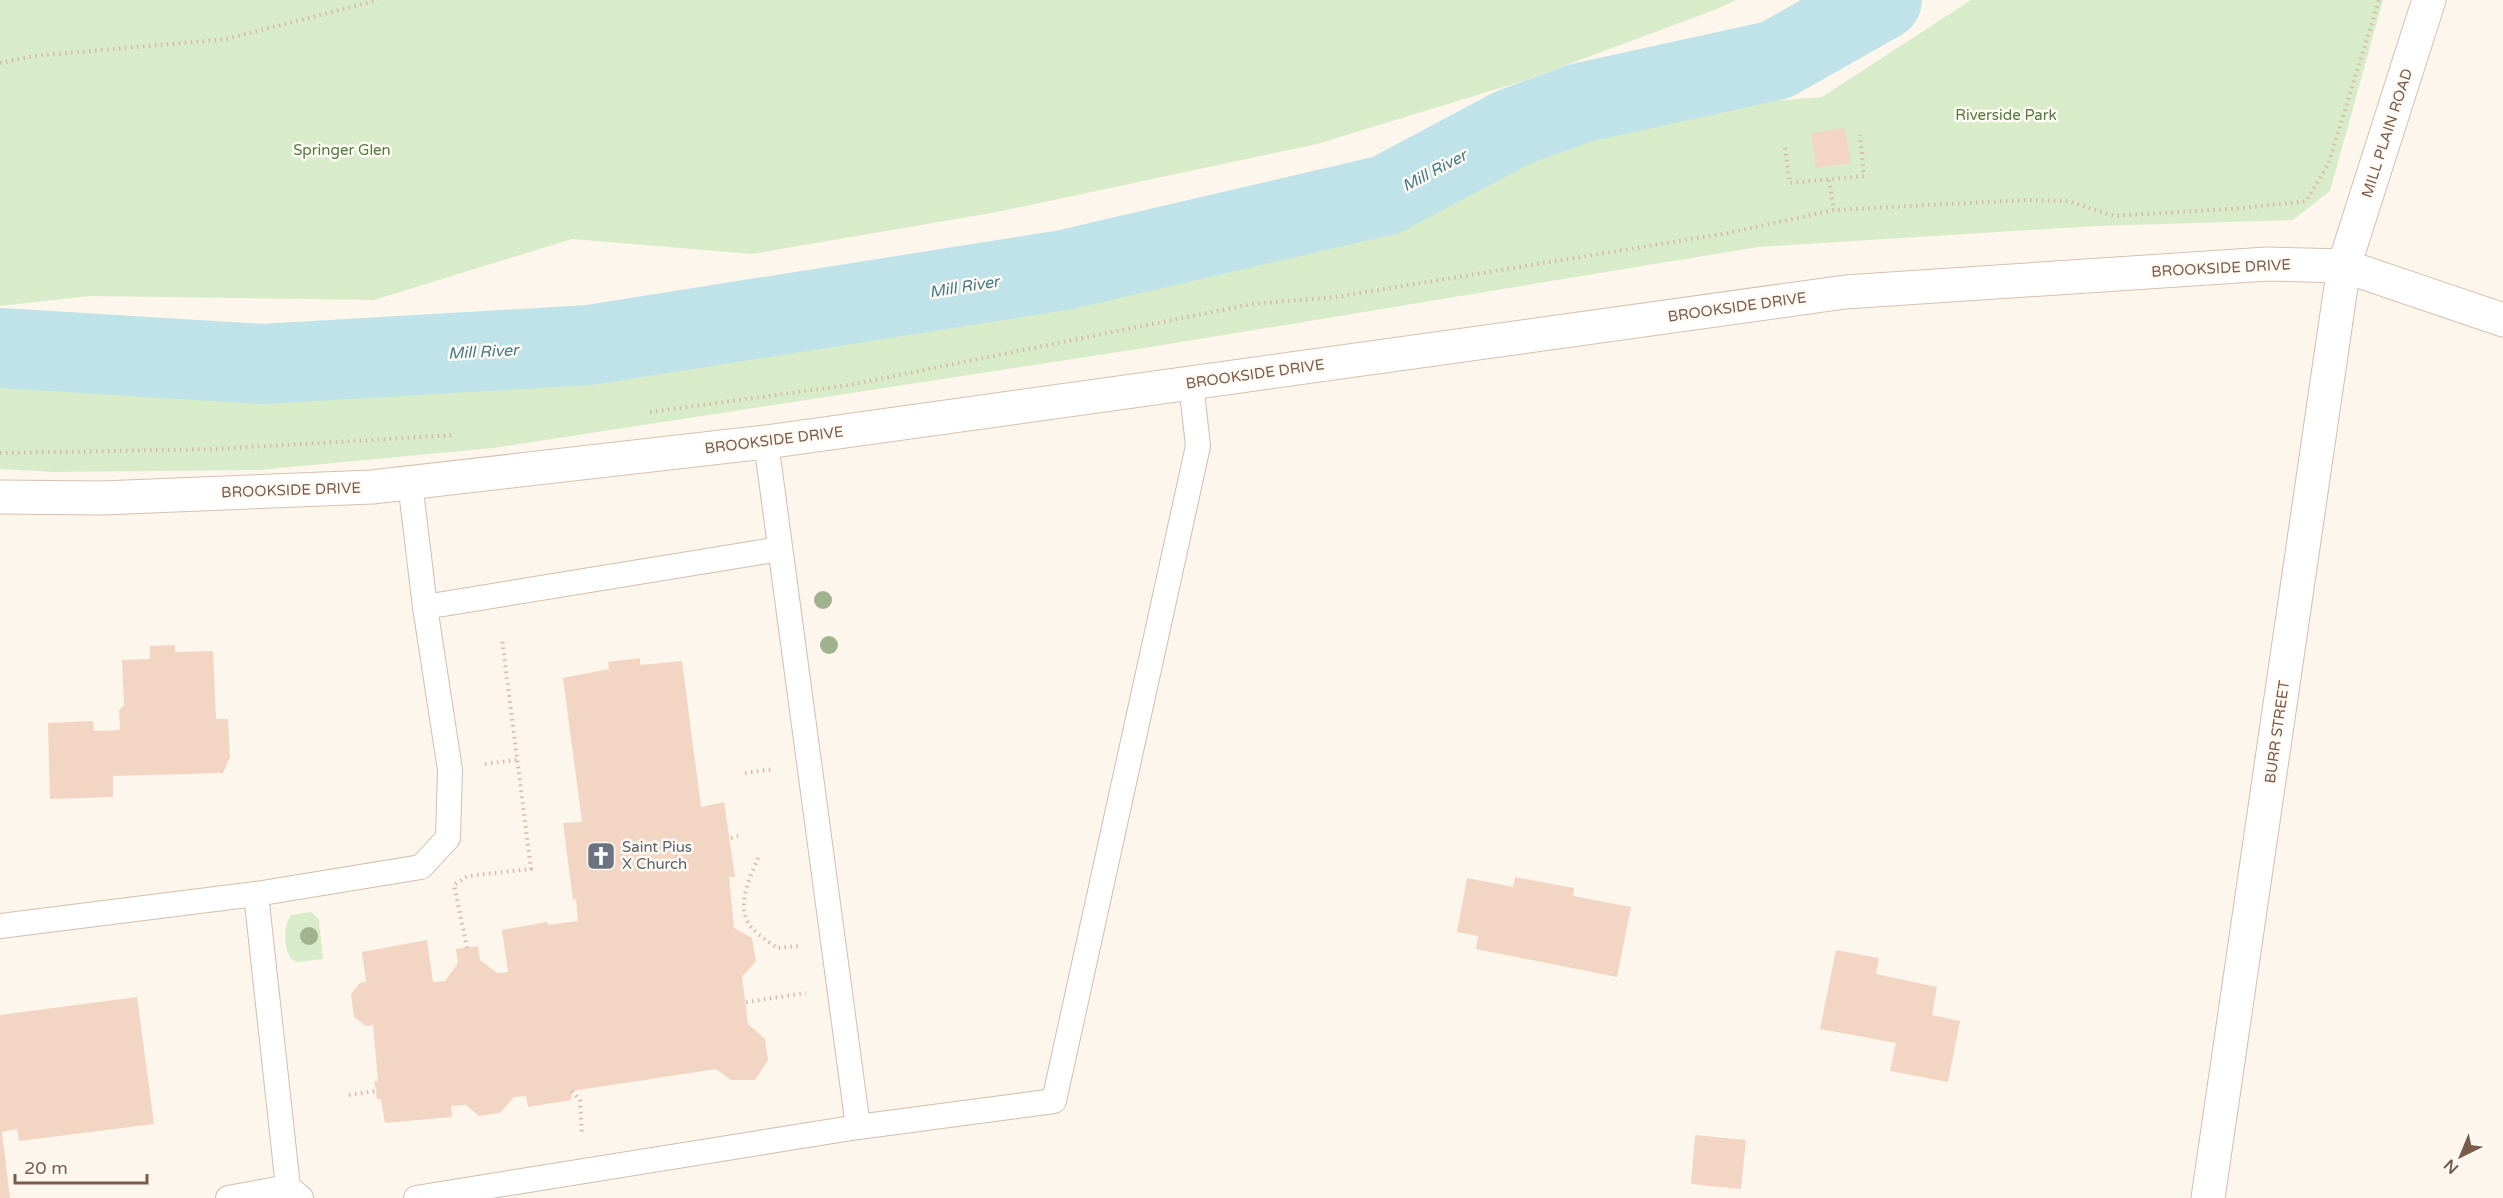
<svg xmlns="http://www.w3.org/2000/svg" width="2503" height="1198" viewBox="0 0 2503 1198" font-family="'Varela Round',sans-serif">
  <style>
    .green { fill: #d8ecc9 }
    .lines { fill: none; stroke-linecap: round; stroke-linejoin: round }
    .river { stroke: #bfe3e8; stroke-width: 80 }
    .building { fill: #f3d5c3 }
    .service-casing { stroke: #d1beb0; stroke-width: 26 }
    .tertiary-casing { stroke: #d1beb0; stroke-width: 35 }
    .secondary-casing { stroke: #d6c0b0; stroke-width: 35 }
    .path { stroke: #d9b8a5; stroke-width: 4; stroke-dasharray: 1.5 4.5; stroke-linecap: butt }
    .service { stroke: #fff; stroke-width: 24 }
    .tertiary { stroke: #fff; stroke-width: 33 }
    .secondary { stroke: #fff; stroke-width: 33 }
    .tree { fill: #a0b28e }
    .labels { text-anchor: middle; stroke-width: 5; stroke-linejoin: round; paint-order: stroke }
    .park-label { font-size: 15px; fill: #537a41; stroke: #fffaf3 }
    .street-label { font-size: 15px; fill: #7a5c4d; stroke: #fffaf3 }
    .worship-label { font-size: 15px; fill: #5b616d; stroke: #fffaf3; text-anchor: start }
    .water-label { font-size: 16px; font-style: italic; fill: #437c86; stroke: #fffaf3 }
  </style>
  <rect width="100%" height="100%" fill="#fdf6ec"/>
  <!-- green -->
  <g class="green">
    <polygon points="0,0 1736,0 1717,9 1523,81 1317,144 997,212 752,254 572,239 374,300 90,296 0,306"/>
    <polygon points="1971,0 2383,0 2330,191 2293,220 2096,226 1758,247 1151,347 493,448 259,470 55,472 0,469 0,364 315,378 469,369 626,367 952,310 1085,291 1254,246 1391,222 1549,139 1681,108 1822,97"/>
    <path d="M311,912l8,8 4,39 -25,3 -6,-2c-9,-12 -9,-33 -1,-45z"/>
  </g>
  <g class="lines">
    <!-- river -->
    <polyline class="river" points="0,348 262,364 589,345 1064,270 1386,195 1512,128 1580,103 1776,60 1882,0"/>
  </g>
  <!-- building -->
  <g class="building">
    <polygon points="1845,128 1851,163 1816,168 1811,133"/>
    <polygon points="175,645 175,652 213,651 216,719 228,719 230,757 223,773 113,776 113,797 50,799 48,723 93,721 94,731 120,730 119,710 124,705 122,660 150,659 150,646"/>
    <polygon points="640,658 640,665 682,661 701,807 724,802 735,877 729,877 734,928 752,938 756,961 742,977 748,1024 765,1039 768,1060 755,1080 731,1080 716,1069 572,1091 571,1100 528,1107 526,1096 514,1097 500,1113 479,1116 466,1105 451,1106 452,1117 385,1123 381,1099 377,1099 376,1091 374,1081 378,1081 373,1025 366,1026 354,1017 351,994 360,983 366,982 362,952 427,940 433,982 445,981 458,963 456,949 478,946 480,960 497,973 508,972 502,930 547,922 548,925 578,921 576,899 573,900 563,823 582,822 563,678 609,669 608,662"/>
    <polygon points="1515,877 1574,888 1573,896 1631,907 1617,977 1476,949 1478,936 1457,932 1467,878 1513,887"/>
    <polygon points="1836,950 1879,958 1876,974 1937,987 1932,1015 1960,1021 1948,1082 1890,1071 1896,1043 1820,1029"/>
    <polygon points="137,997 154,1124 19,1141 17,1129 2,1132 10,1198 0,1198 0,1015"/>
    <polygon points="1695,1135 1746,1140 1741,1189 1691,1184"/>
  </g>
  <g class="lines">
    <!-- service casing -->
    <g class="service-casing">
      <g id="service">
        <polyline points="425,607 780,549"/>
        <polyline points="256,894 288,1187 301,1198"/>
        <polyline points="0,926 256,894 421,867 448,838 450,770 425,607 410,482"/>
        <polyline points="858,1127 1054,1101 1198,446 1191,383"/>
        <polyline points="228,1198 288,1187"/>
        <polyline points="416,1198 858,1127 766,442"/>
      </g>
    </g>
    <!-- tertiary casing -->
    <g class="tertiary-casing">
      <polyline id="tertiary" points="2208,1198 2344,266"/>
    </g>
    <!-- secondary casing -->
    <g class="secondary-casing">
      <g id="secondary">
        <polyline points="2344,266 2429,0"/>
        <polyline points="0,497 102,498 372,487 766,442 1845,292 2267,264 2344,266 2503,320"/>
      </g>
    </g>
    <!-- path -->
    <g class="path">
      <polyline points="0,63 34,56 227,39 378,0"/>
      <polyline points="1785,148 1790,183 1864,176 1860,135"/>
      <polyline points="1829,180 1834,210"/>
      <polyline points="650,412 849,385 1252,304 1335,297 1728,233 1834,210 2026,200 2068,201 2114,216 2243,208 2306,201 2328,165 2379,0"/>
      <polyline points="0,453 216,449 455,435"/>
      <polyline points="485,764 517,760"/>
      <polyline points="745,773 774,769"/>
      <polyline points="731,838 738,836"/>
      <path d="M758,858c-7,17 -19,41 -12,60 4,13 21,22 31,30l22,-2"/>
      <polyline points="467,948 454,885 468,876 531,869 502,639"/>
      <polyline points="746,1002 806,993"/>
      <polyline points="572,1091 580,1100 582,1135"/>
      <polyline points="349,1095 376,1091"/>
    </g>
    <!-- service -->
    <use href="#service" class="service"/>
    <!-- tertiary -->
    <use href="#tertiary" class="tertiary"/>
    <!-- secondary -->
    <use href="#secondary" class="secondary"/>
  </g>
  <!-- trees -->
  <g class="tree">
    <circle cx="823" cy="600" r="9"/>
    <circle cx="829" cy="645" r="9"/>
    <circle cx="309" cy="936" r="9"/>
  </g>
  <!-- icons -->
  <defs>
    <g id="church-square" transform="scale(1.5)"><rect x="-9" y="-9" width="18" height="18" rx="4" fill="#6b7280" stroke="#fffaf3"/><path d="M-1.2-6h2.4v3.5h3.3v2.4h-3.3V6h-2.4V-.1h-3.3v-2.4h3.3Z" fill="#fff"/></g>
  </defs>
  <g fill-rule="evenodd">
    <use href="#church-square" x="601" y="856"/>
  </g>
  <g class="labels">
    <!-- park labels -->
    <g class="park-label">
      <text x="2006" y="120">Riverside Park</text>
      <text x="342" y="155">Springer Glen</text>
    </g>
    <!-- street labels -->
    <g class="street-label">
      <text transform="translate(2387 133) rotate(-72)" y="5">MILL PLAIN ROAD</text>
      <text transform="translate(2221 268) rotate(-3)" y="5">BROOKSIDE DRIVE</text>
      <text transform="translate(1737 307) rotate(-8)" y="5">BROOKSIDE DRIVE</text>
      <text transform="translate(1255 374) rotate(-8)" y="5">BROOKSIDE DRIVE</text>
      <text transform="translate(774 440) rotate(-7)" y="5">BROOKSIDE DRIVE</text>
      <text transform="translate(291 490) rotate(-2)" y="5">BROOKSIDE DRIVE</text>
      <text transform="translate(2277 732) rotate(-82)" y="5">BURR STREET</text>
    </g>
    <!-- worship labels -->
    <g class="worship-label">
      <text x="622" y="852">Saint Pius<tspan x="622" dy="17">X Church</tspan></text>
    </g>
    <!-- water labels -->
    <g class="water-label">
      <text transform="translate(1434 170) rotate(-28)" y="6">Mill River</text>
      <text transform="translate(964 286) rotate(-9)" y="6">Mill River</text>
      <text transform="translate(483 351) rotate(-3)" y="6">Mill River</text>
    </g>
  </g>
  <!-- north arrow -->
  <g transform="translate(2461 1156) rotate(223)" stroke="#fffaf3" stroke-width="4.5" paint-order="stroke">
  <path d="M0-4.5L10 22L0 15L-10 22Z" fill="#7a5c4d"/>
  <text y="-9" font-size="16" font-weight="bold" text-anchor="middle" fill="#7a5c4d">N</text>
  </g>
  <!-- scale -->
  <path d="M15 1174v9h132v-9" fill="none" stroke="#7a5c4d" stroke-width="3"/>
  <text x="24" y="1174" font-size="18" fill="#7a5c4d" stroke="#fffaf3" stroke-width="4.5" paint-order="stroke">20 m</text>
</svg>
